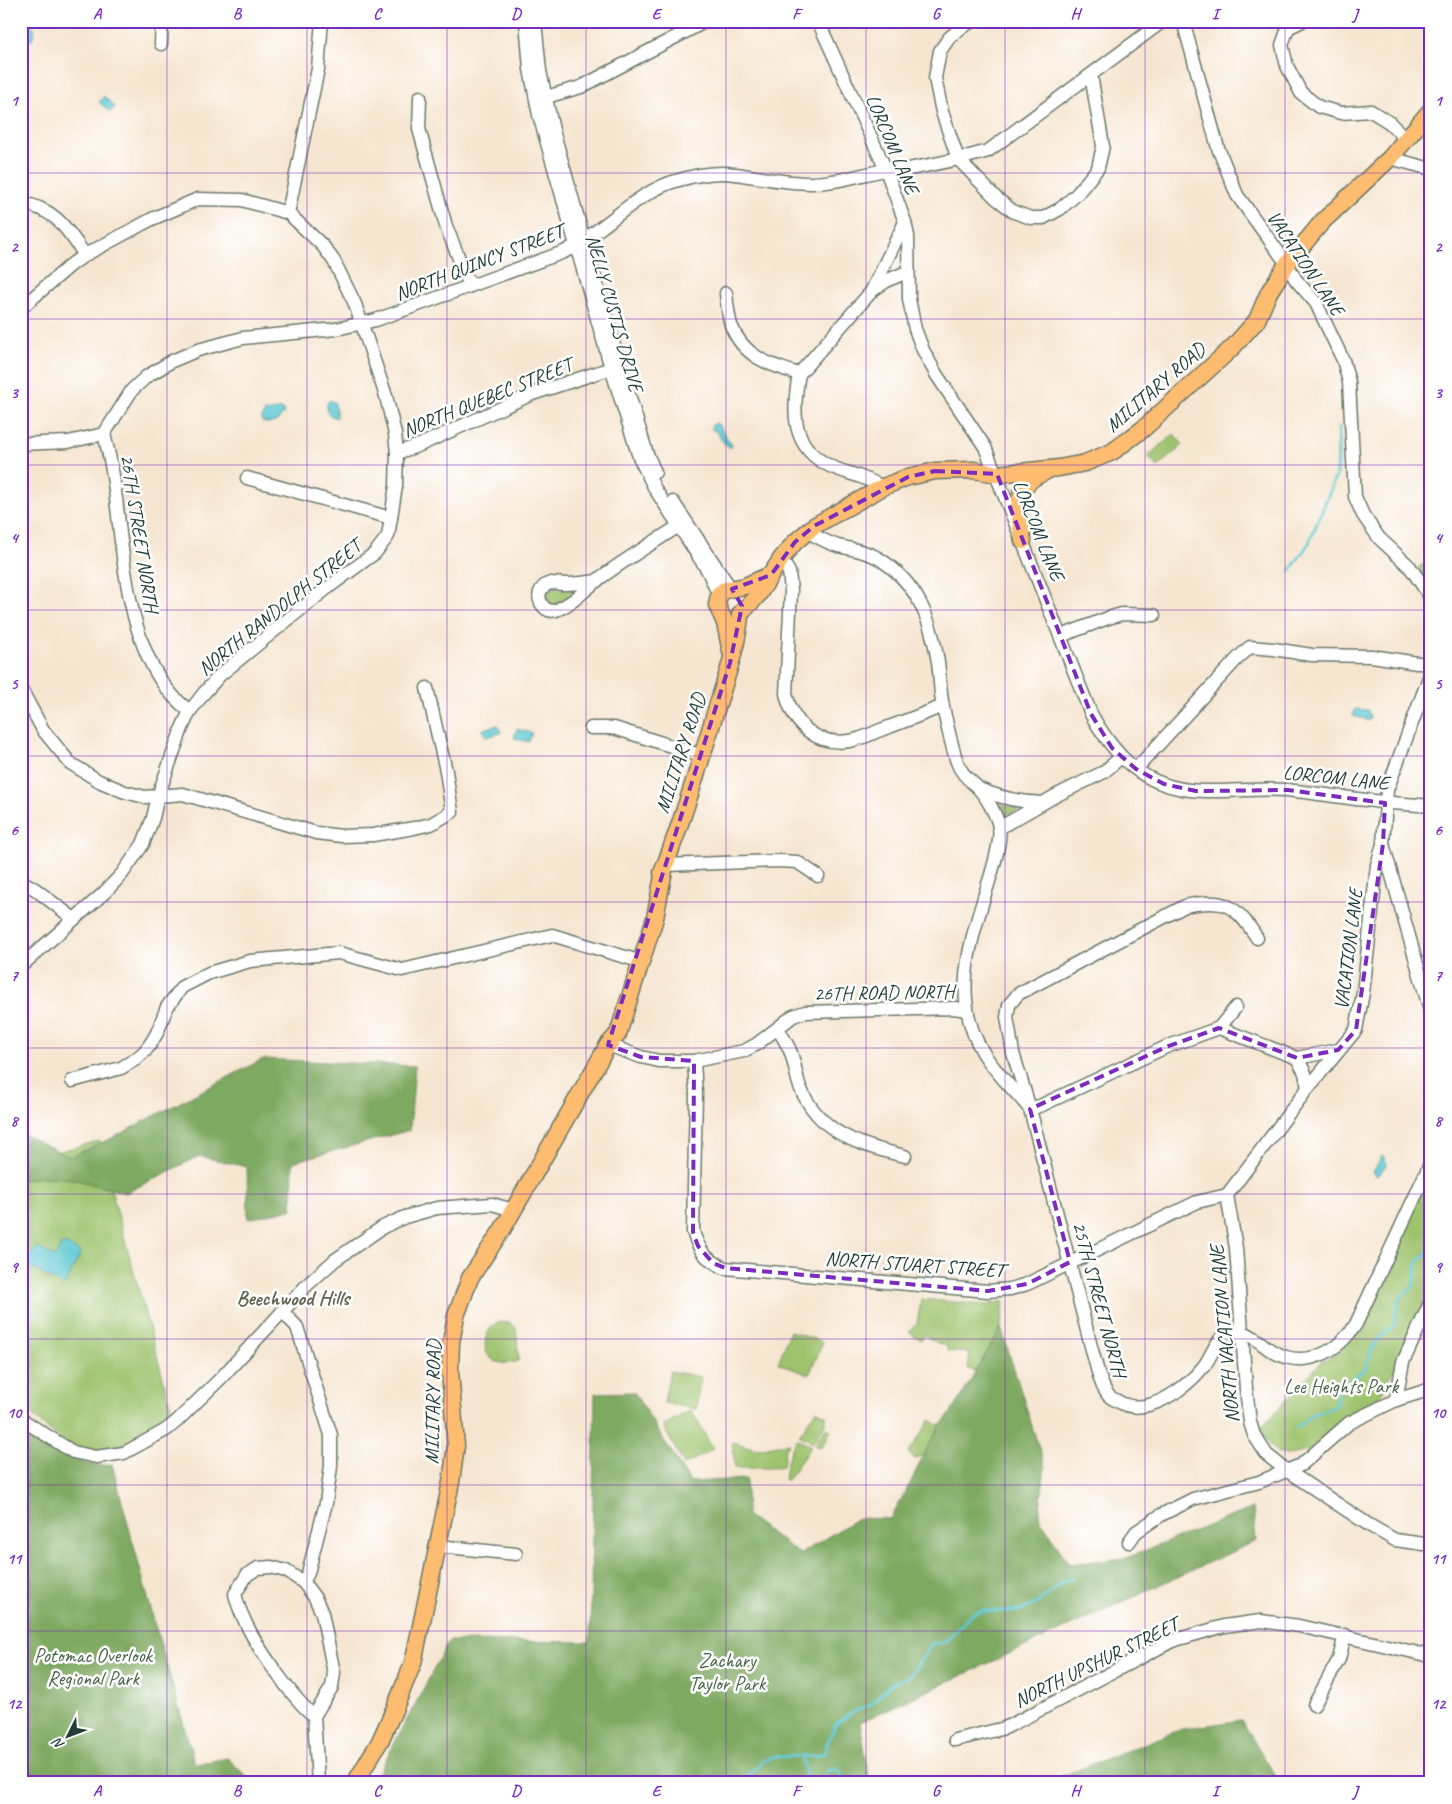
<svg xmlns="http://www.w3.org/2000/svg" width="1452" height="1804" viewBox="0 0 1452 1804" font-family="Caveat,sans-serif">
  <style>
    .green { fill: #9ec36d; stroke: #5e8050 }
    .forest { fill: #7ea960; stroke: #4e734a }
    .water { fill: #5bc8d2; stroke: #3d8283 }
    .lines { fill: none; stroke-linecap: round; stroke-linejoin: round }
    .stream { stroke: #5bc8d2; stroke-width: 3 }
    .minor-casing { stroke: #6a786b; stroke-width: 15 }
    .major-casing { stroke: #6a786b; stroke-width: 19 }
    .minor { stroke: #fff; stroke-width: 12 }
    .major { stroke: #fdbc70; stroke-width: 16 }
    .marked { fill: none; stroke: #7b2cbf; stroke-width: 4; stroke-dasharray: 10 6; stroke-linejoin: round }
    .grid { fill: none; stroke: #7b2cbf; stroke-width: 1; stroke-opacity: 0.55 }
    .labels { text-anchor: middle; stroke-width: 5; stroke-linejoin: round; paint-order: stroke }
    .street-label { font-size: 20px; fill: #1f3d34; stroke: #fff }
    .park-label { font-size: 20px; fill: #456545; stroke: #fff }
    .neighbourhood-label { font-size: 21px; font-weight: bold; fill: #656552; stroke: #fff }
    .neatline { fill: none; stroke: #7b2cbf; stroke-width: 2 }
    .grid-label { font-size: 16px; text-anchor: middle; font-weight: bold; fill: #7b2cbf }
  </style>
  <rect width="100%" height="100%" fill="#fff"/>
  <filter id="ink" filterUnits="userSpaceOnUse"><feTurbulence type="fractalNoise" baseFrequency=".02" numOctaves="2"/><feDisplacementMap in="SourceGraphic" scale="10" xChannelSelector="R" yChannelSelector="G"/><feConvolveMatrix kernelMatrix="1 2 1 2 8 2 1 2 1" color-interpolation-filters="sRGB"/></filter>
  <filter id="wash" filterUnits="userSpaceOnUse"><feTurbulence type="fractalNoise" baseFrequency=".0096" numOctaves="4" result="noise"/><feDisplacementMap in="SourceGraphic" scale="20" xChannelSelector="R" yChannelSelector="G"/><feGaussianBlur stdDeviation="1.12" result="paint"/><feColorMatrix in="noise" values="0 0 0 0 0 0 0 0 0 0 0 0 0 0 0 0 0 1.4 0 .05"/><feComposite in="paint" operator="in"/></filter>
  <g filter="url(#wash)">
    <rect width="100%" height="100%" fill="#f6e6d1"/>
    <!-- green -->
    <g class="green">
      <polygon points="1174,434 1183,445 1157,467 1148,456"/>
      <polygon points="1421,565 1431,565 1431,588 1417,569"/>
      <polygon points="577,588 578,591 555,605 547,604 545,593 550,589"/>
      <polygon points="995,803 1017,808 1018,810 1001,817"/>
      <path d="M100,1141l9,41 64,232c-25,22 -64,45 -99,32 -14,-6 -32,-22 -44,-32l-3,4 -4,-3 -2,-7v-247z"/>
      <polygon points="1431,1173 1431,1290 1396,1366 1380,1396 1339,1422 1309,1450 1300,1453 1286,1455 1279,1453 1272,1448 1258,1431 1321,1362 1332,1357 1348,1343"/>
      <polygon points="921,1299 986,1305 1004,1301 1001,1328 975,1372 968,1368 970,1353 948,1351 946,1346 948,1342 947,1341 944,1345 941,1345 924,1335 921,1340 909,1332 912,1328 917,1324"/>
      <path d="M500,1322h9l7,6 3,32c-4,3 -6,3 -11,3 -29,3 -29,-34 -8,-41z"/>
      <polygon points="790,1331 823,1342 809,1375 778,1363"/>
      <polygon points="670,1371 701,1377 696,1409 664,1403"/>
      <polygon points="691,1410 713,1449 684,1465 663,1426"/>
      <polygon points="816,1410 827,1416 824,1421 826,1422 813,1443 799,1435"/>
      <polygon points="930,1420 940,1426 923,1455 915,1459 908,1454"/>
      <polygon points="825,1428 831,1430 821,1448 815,1445"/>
      <path d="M797,1439l14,7 -24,35 -3,-2c2,-15 5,-27 13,-40z"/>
      <polygon points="732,1442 757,1449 789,1443 785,1451 783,1466 772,1468 735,1468"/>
    </g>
    <!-- forest -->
    <g class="forest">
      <polygon points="263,1059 415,1066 410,1130 293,1162 292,1209 248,1219 247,1167 199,1156 126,1193 72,1179 45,1177 21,1180 21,1130 25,1135 70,1157 114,1137"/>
      <polygon points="1001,1328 1045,1467 1039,1517 1069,1564 1126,1558 1253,1508 1256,1541 860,1722 870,1783 373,1783 449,1641 590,1642 595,1393 634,1392 690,1482 746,1479 747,1516 800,1554 858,1518 890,1519 911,1482 923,1455 940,1426 956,1406"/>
      <path d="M21,1425c26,18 57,47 91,39l44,164 39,136 33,-6 25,25h-232z"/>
      <polygon points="1241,1720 1280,1783 1044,1783 1182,1729"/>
    </g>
    <!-- water -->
    <g class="water">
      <polygon points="30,23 35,29 32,40 26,43 24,41 24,26"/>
      <polygon points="104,96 115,107 110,112 99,102"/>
      <polygon points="330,400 335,403 337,418 331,416 327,412 327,403"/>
      <path d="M281,409l2,1 1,3c-7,9 -10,12 -22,9l-1,-4 4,-6z"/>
      <polygon points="717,423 732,445 730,448 722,441 717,432 711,429 712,425"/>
      <polygon points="1356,709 1368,710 1370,719 1367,721 1365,719 1353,716 1354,710"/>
      <polygon points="498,725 501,733 486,737 483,729"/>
      <polygon points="517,729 532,733 529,742 514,738"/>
      <polygon points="1382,1156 1385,1157 1386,1166 1382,1170 1380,1174 1376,1176 1373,1172"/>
      <polygon points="63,1243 81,1253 64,1286 26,1265 36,1247 55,1257"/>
    </g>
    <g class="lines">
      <!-- stream -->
      <g class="stream">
        <polyline points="1290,571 1309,543 1337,473 1339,427"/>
        <path d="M1297,1427l15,-12 23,-9 7,-20 23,-16 6,-19 7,-11 17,-16c0,-9 0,-18 6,-26 3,-5 8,-5 11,-11 9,-16 -5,-23 19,-36"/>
        <polyline points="801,1756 815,1756 825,1753 828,1741 836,1724 851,1713 871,1704 890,1685 910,1676 931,1644 945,1642 971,1614 981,1611 1020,1611 1039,1602 1063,1582 1072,1578"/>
        <polyline points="533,1783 547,1775 571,1783"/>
        <path d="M640,1783c13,-10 23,-4 38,0"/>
        <path d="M742,1783c24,-28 23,-26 59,-27l7,25 4,2"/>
        <polyline points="820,1783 828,1770 837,1769 843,1778 843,1783"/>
      </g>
    </g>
  </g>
  <g filter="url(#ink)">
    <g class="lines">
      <!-- minor casing -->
      <g class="minor-casing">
        <g id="minor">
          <polyline points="526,21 530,69 539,115 611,368 639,457 655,489 708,571 719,596"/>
          <polyline points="535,21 540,71 553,130 613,342 647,454 655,472"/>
          <path d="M818,21l68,149 19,52 3,14 1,63 6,30 8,21 13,24 49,73 106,267c28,50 60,78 120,77 26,0 51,-3 76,-1 29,3 58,8 87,11 19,3 38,3 57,5"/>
          <polyline points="973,21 962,27 949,38 940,51 935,78 942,112 958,159 996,198 1014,212 1031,218 1043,218 1060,209 1077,194 1098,168 1103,146 1091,75"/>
          <polyline points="1183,21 1218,148 1237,195 1287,264 1296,280 1316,303 1343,360 1349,382 1355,497 1363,515 1379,538 1410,567 1431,598"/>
          <polyline points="1302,21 1288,28 1282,45 1287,66 1301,93 1319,107 1341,113 1371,111 1390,123 1407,140"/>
          <polyline points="161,44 162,21"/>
          <polyline points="420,97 419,129 446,226 470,286"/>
          <polyline points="539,99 581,87 706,21"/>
          <polyline points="1390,158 1431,169"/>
          <path d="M21,203c35,6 45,25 64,52"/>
          <polyline points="873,290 888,280 907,272"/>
          <path d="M726,293c1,10 2,22 5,32 12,32 39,40 68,49"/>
          <polyline points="21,308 72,264 85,255 152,219 198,199 242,200 288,213"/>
          <polyline points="799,374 871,292 905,222"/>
          <path d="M799,374c-7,38 -8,75 33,93 9,4 18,6 26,9 9,3 17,7 25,11"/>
          <path d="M104,434c4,16 8,32 10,49 10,71 12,183 76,228"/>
          <path d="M21,444l47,-2 36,-8 28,-44 14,-13 26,-16 26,-11 45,-12 93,-9 40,-9 188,-68c40,-20 72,-61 115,-72 17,-5 38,-9 56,-6 25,3 49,9 75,9 26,0 49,-8 75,-13 6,-1 12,1 18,0 29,-5 58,-11 85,-19l175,-130"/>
          <polyline points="397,453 420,445 532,394 618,366"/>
          <polyline points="247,478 391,518"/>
          <polyline points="673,502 731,589"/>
          <path d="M808,532c9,5 20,11 30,14 14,3 28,5 40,12 39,24 53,61 60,104 2,15 2,31 5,45 4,18 8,37 14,55 4,12 13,18 21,26 8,8 20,29 21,40 3,15 -9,50 -14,66 -16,53 -34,108 -1,160 12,19 31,37 46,55l12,-4 124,-58 53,-19 17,-21"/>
          <path d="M781,559l8,13 2,19 -5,103c7,30 30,52 63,47 10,-1 20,-6 29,-10 22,-8 43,-16 65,-25"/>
          <path d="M597,581c-10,1 -21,3 -31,3 -5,0 -10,-1 -15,-1 -5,1 -9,4 -11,9 -3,10 6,22 16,18 16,-6 28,-19 40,-29 28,-21 60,-40 89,-59"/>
          <polyline points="1061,636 1108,618 1122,614 1154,615"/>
          <polyline points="21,689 43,730 70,763 99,781 125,792 145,797 183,794 316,833 342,836 373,835 414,828 431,824 452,812 446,771 427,688"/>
          <polyline points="591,728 614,728 703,756"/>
          <polyline points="1136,769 1237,659 1250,647 1273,649 1312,655 1372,656 1417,663 1431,663"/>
          <path d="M979,789c21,9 41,13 63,14"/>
          <polyline points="999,828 1057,795 1104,772 1121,757"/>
          <polyline points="1383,844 1431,1014"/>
          <polyline points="665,865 780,861 797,862 818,876"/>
          <polyline points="21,881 35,889 74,919"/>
          <path d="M1257,938c-22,-34 -32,-40 -72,-32l-167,88 -9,11 -2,12 6,36 17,56 63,245c4,13 7,32 16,42 3,3 7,4 10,6 29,16 67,-14 85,-36 8,-10 13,-31 28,-34 14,-4 29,12 40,19 33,19 65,2 84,-27l75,-162"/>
          <polyline points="21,966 104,893 122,874 134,857 143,844 153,818 158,796 182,728 190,711 204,693 220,675 280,626 326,589 375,553 388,536 396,486 397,453 395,434 386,396 355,304 334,261 323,246 288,213 318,69 322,21"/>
          <polyline points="1219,1028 1297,1058 1338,1050"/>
          <path d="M778,1029c5,8 10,16 13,24 4,11 5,23 9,34 19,46 60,59 105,69"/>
          <polyline points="608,1045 641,1057 659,1061 694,1061 744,1051 757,1044 793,1016 805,1012 955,1008 966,1010"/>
          <polyline points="1297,1058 1305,1073 1308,1088"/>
          <path d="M694,1061l2,33 -3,138c7,20 12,27 32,36l263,23 22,-2 17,-5 170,-82 30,-7"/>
          <polyline points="72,1081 121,1068 136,1059 145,1051 151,1043 157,1033 167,1007 182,987 209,973 250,961 339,953 402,970 552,935 642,962"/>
          <polyline points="1227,1195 1308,1088 1356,1030 1363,993 1377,865 1383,844 1387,790 1431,672"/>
          <polyline points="1227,1195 1236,1248 1246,1389 1250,1422 1254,1435 1267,1455 1286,1470 1369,1525 1395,1540 1424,1544 1431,1542"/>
          <polyline points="282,1311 297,1327 331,1435 331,1466 326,1503 308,1573 303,1582"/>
          <polyline points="1396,1400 1403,1362 1431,1301"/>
          <polyline points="21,1419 73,1452 96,1457 124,1453 166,1430 176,1422 220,1379 307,1285 335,1260 383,1227 405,1217 437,1208 492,1204 513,1210"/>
          <polyline points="1129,1542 1136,1532 1161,1515 1193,1499 1259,1482 1301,1465 1349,1423 1396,1400 1431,1389"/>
          <polyline points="438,1546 516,1554"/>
          <polyline points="1314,1705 1339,1659 1345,1635"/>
          <path d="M314,1716l18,-29 2,-14 -12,-60 -7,-15 -12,-16 -17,-11 -15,-4 -13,1 -11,7 -12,19c2,8 5,17 9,25 11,26 48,79 70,97l4,67"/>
          <polyline points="955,1740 1005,1728 1172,1641 1224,1626 1261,1621 1299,1626 1431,1656"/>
        </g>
      </g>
      <!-- major casing -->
      <g class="major-casing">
        <g id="major">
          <path d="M1023,541c-4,-30 -12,-56 22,-69"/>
          <polyline points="741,613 758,595 781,559 795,542 814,526 883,487 908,477 935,471 974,470 997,474 1059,468 1085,463 1112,452 1143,429 1233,347 1257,320 1269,292 1287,264 1322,222 1390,158 1431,110"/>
          <polyline points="731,652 725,623 717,605 719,594 725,590 745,586 770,575"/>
          <path d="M662,873c21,-54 38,-110 55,-166 9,-29 21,-62 23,-92"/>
          <polyline points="355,1783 380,1741 394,1710 413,1663 422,1621 451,1482 456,1446 450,1371 451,1342 456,1316 470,1278 502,1230 608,1045 618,1034 655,918 665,865"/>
        </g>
      </g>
      <!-- minor -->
      <use href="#minor" class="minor"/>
      <!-- major -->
      <use href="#major" class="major"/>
    </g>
  </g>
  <!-- marked area -->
  <path class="marked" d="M935,471l62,3 94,240 21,34 24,21 28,15 32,7 92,-1 97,13 -2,41 -27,186 -18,20 -41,8 -78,-30 -53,19 -136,62 40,153 -43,22 -39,7 -263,-23 -12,-5 -15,-17 -5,-14 1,-171 -53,-4 -33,-12 122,-382 12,-57 -10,-17 39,-14 24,-33 19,-16 94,-49z"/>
  <!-- grid -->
  <path class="grid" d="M167,21v1762M307,21v1762M447,21v1762M586,21v1762M726,21v1762M866,21v1762M1005,21v1762M1145,21v1762M1285,21v1762M21,173h1410M21,319h1410M21,465h1410M21,610h1410M21,756h1410M21,902h1410M21,1048h1410M21,1194h1410M21,1339h1410M21,1485h1410M21,1631h1410"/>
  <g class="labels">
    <!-- street labels -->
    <g class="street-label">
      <text transform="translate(893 144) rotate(67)" y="7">LORCOM LANE</text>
      <text transform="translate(479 262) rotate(-21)" y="7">NORTH QUINCY STREET</text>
      <text transform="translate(1306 263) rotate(56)" y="7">VACATION LANE</text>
      <text transform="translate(615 313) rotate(74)" y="7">NELLY CUSTIS DRIVE</text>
      <text transform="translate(1155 387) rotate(-41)" y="7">MILITARY ROAD</text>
      <text transform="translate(487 397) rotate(-22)" y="7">NORTH QUEBEC STREET</text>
      <text transform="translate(1039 530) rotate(68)" y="7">LORCOM LANE</text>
      <text transform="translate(140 533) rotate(81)" y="7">26TH STREET NORTH</text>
      <text transform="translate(279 607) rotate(-39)" y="7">NORTH RANDOLPH STREET</text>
      <text transform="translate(680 753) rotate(-72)" y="7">MILITARY ROAD</text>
      <text transform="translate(1336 777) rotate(6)" y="7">LORCOM LANE</text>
      <text transform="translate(1348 949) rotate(-83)" y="7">VACATION LANE</text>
      <text transform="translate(884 992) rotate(-1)" y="7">26TH ROAD NORTH</text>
      <text transform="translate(915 1264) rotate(4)" y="7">NORTH STUART STREET</text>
      <text transform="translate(1100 1299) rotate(75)" y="7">25TH STREET NORTH</text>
      <text transform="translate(1224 1334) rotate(-95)" y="7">NORTH VACATION LANE</text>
      <text transform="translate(432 1402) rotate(-89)" y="7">MILITARY ROAD</text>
      <text transform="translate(1096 1662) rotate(-26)" y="7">NORTH UPSHUR STREET</text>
    </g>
    <!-- park labels -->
    <g class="park-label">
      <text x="1341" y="1393">Lee Heights Park</text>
      <text x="93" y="1662">Potomac Overlook<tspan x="93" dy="23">Regional Park</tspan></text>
      <text x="727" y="1667">Zachary<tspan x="727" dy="23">Taylor Park</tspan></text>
    </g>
    <!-- neighbourhood labels -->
    <g class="neighbourhood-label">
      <text x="293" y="1305">Beechwood Hills</text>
    </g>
  </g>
  <!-- margin -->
  <rect width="1452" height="1804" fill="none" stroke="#fff" stroke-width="55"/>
  <!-- north arrow -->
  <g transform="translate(68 1736) rotate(228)" stroke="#ffffff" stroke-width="4" paint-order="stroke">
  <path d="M0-4L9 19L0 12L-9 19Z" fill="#1f3d34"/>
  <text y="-8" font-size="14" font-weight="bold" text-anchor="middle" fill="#1f3d34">N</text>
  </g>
  <rect x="28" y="28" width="1396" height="1748" class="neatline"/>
  <g class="grid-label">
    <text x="97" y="19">A</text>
    <text x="237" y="19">B</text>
    <text x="377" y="19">C</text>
    <text x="516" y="19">D</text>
    <text x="656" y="19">E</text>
    <text x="796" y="19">F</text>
    <text x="936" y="19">G</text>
    <text x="1075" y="19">H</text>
    <text x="1215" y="19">I</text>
    <text x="1355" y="19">J</text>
    <text x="14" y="106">1</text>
    <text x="1438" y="106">1</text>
    <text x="14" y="252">2</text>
    <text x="1438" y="252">2</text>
    <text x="14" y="398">3</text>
    <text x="1438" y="398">3</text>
    <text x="14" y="543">4</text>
    <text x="1438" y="543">4</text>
    <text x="14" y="689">5</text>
    <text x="1438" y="689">5</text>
    <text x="14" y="835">6</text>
    <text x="1438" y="835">6</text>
    <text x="14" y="981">7</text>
    <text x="1438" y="981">7</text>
    <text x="14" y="1126">8</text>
    <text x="1438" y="1126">8</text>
    <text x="14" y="1272">9</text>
    <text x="1438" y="1272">9</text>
    <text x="14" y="1418">10</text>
    <text x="1438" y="1418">10</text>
    <text x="14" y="1564">11</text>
    <text x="1438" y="1564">11</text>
    <text x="14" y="1709">12</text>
    <text x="1438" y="1709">12</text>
    <text x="97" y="1796">A</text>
    <text x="237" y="1796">B</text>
    <text x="377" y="1796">C</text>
    <text x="516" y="1796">D</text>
    <text x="656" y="1796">E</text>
    <text x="796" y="1796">F</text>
    <text x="936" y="1796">G</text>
    <text x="1075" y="1796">H</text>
    <text x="1215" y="1796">I</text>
    <text x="1355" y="1796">J</text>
  </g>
</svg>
